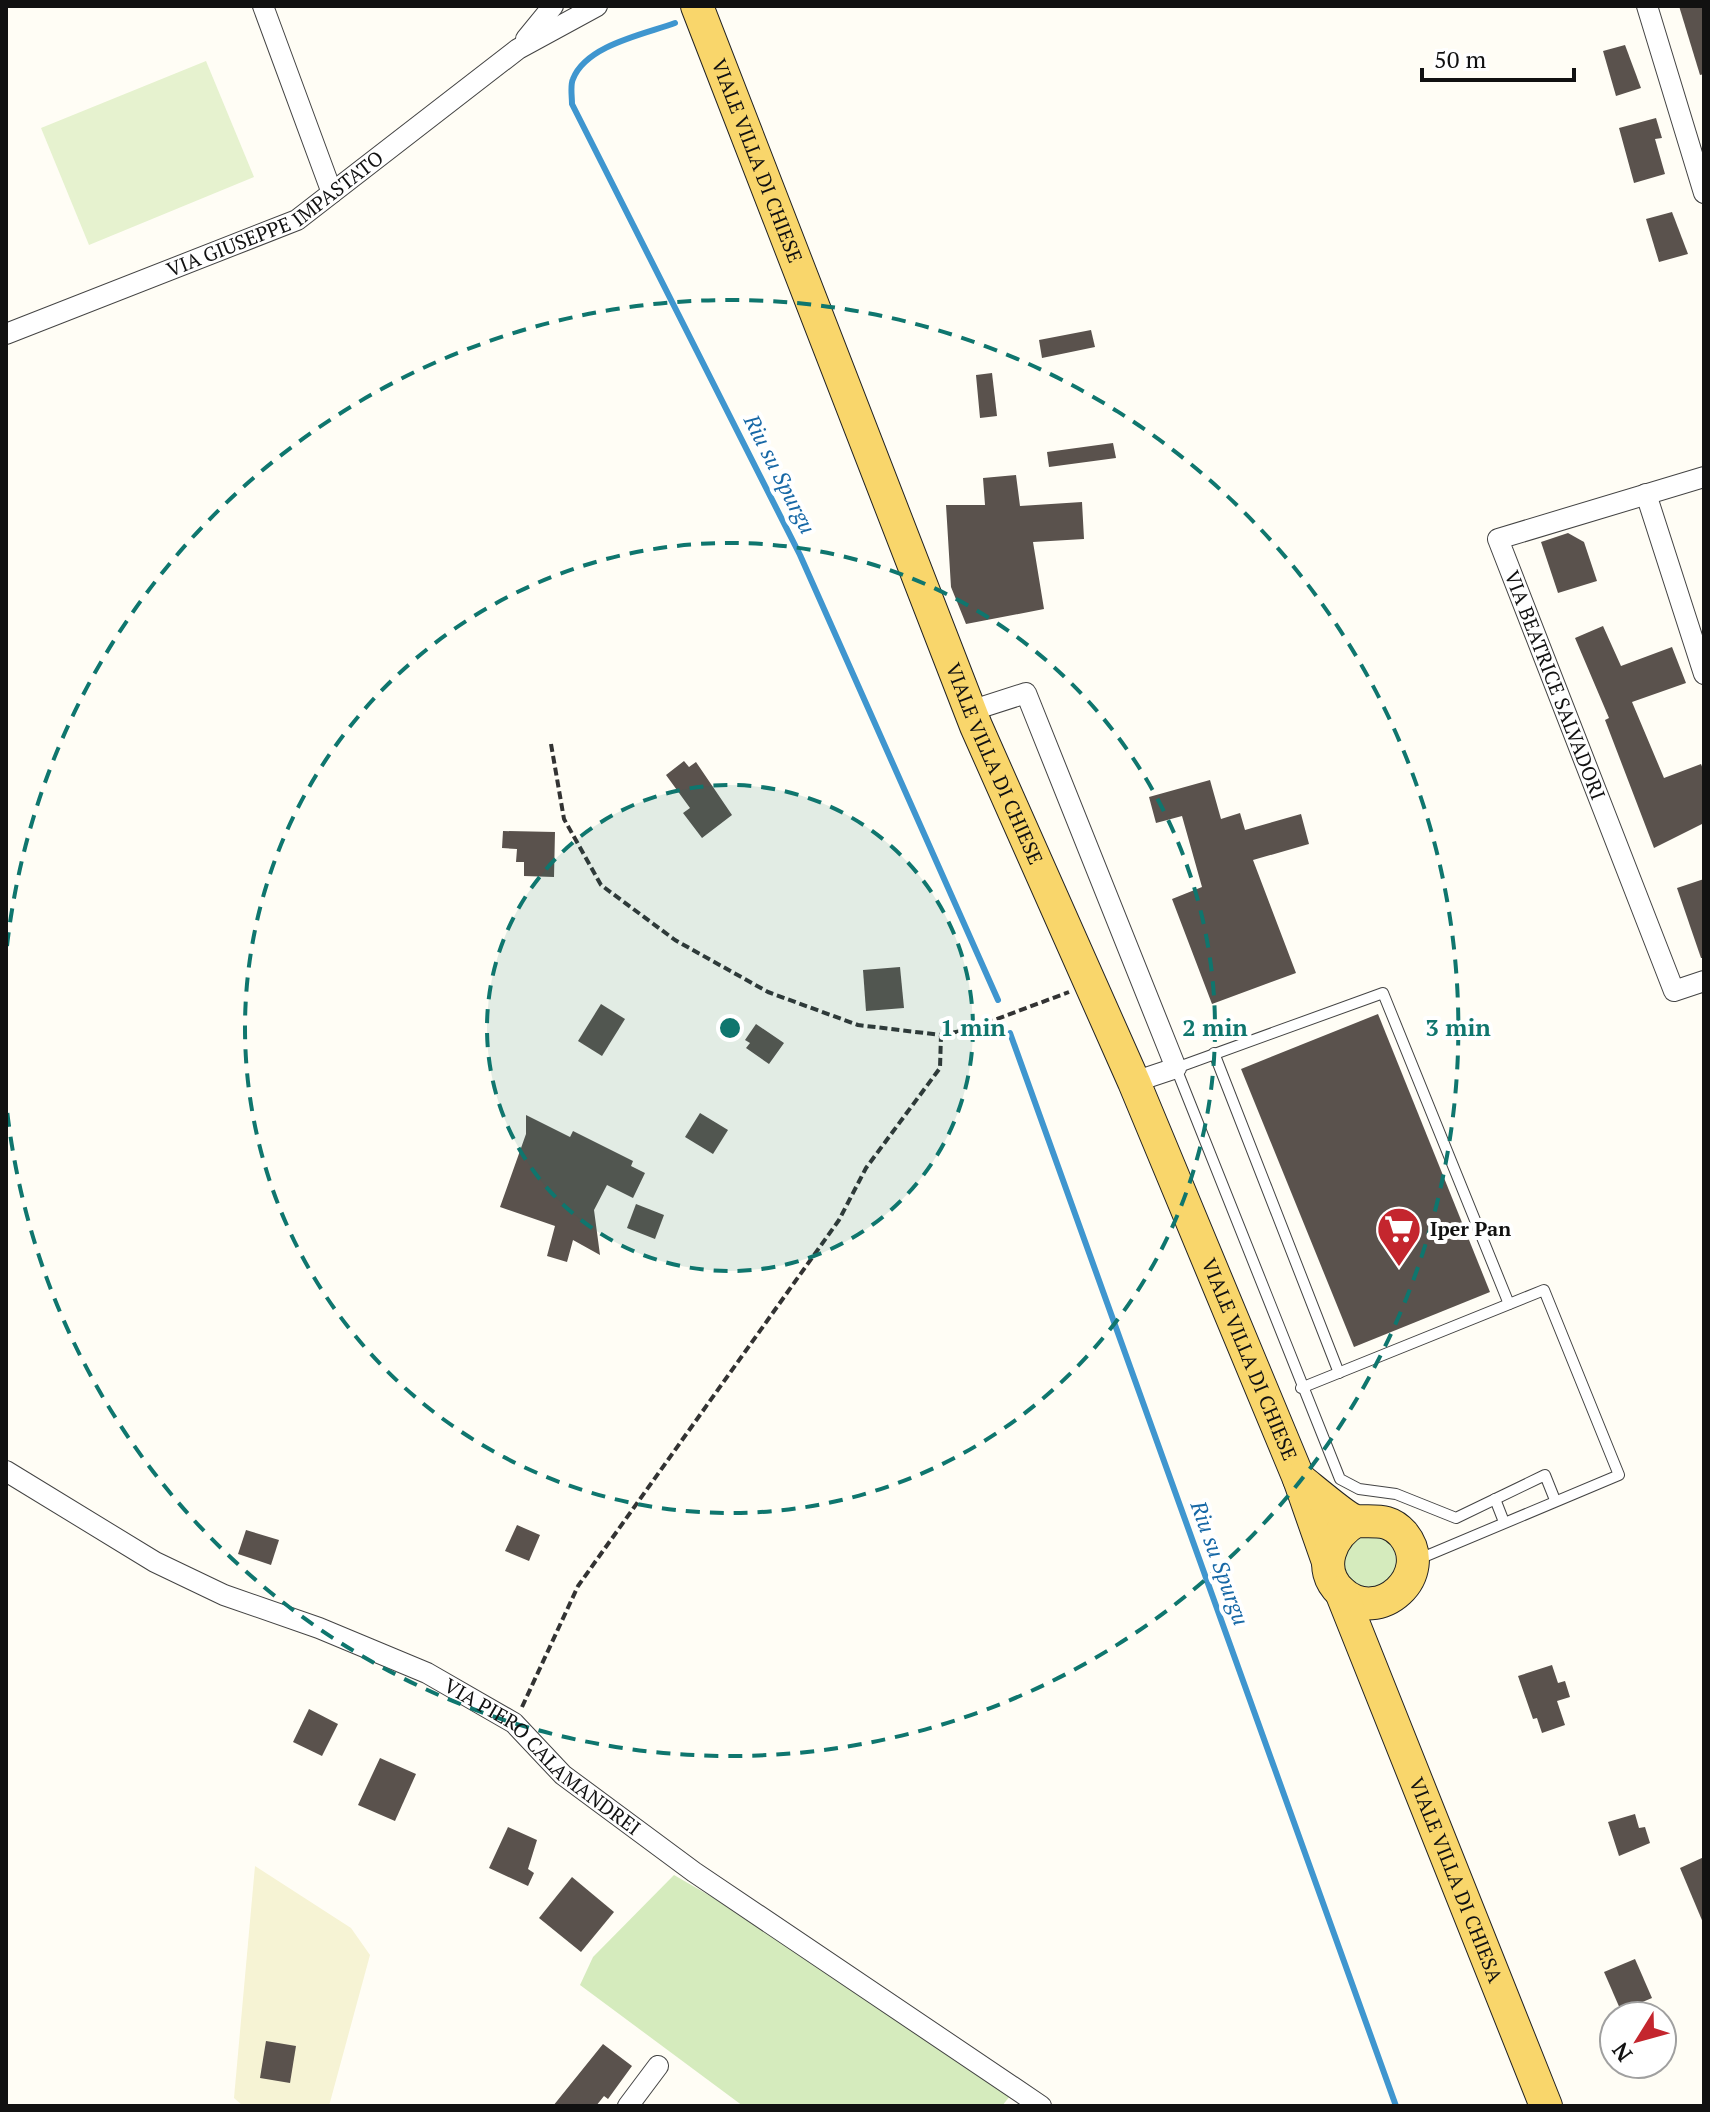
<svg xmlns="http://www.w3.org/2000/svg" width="1710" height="2112" viewBox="0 0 1710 2112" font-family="'PT Serif',serif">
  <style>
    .farmland { fill: #f6f3d4 }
    .green { fill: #d5ebbd }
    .pitch { fill: #e6f2cf }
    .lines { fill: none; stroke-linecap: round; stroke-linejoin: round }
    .stream { stroke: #3f96cf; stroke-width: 6 }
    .building { fill: #5a524d }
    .lane-casing { stroke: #444; stroke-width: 12 }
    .street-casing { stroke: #444; stroke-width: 22 }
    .primary-casing { stroke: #222; stroke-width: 34 }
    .path { stroke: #333; stroke-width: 4; stroke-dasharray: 8 4; stroke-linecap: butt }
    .lane { stroke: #fff; stroke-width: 10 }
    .street { stroke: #fff; stroke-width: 20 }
    .primary { stroke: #f9d66b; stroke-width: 32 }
    .ring { fill: none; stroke: #0f766e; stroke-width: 4; stroke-dasharray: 14 10 }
    .labels { text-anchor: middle; stroke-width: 8; stroke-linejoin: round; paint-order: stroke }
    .street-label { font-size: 20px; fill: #111; stroke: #fff }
    .poi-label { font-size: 20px; font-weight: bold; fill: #111; stroke: #fff; text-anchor: start }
    .water-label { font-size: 22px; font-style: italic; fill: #1768a6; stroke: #fff }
    .centre { fill: #0f766e; stroke: #fff; stroke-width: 4 }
    .ring-label { font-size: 24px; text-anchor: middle; font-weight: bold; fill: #0f766e; stroke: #fff; stroke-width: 8; stroke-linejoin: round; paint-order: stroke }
  </style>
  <rect width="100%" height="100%" fill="#fffdf5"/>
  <!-- farmland -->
  <polygon class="farmland" points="255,1866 351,1928 370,1955 329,2106 243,2106 234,2098"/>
  <!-- green -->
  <g class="green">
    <circle cx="1370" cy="1561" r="26"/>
    <polygon points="674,1875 712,1897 1010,2096 1002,2106 743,2106 580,1985 593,1957"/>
  </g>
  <!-- pitch -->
  <polygon class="pitch" points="206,61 254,177 89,245 41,128"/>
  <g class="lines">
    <!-- stream -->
    <g class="stream">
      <path d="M675,23c-30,11 -89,22 -102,56 -3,6 -1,17 -1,25l228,451 198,445"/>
      <polyline points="1010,1033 1396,2106"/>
    </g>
  </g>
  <!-- building -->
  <g class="building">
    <polygon points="1679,6 1704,6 1704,74 1700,75"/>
    <polygon points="1625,45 1641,88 1616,96 1603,51"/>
    <polygon points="1656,118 1662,138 1655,139 1665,174 1634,183 1619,128"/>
    <polygon points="1672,212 1688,254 1659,262 1646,219"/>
    <polygon points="1091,330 1095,347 1042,358 1039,340"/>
    <polygon points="992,373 997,416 980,418 976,375"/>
    <polygon points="1113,443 1116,458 1049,467 1047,452"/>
    <polygon points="1016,475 1020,506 1082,502 1084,539 1033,542 1044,609 966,624 951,587 946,505 985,505 983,478"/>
    <polygon points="1568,533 1584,542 1597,581 1558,593 1541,542"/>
    <polygon points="1603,626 1621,666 1672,647 1686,683 1632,702 1664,778 1701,764 1704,772 1704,823 1654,848 1605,720 1609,718 1575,638"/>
    <polygon points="684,761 689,767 696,762 732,815 702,838 683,813 690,808 666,775"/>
    <polygon points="1210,780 1221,819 1240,813 1245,830 1301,814 1309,844 1253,860 1296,973 1212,1004 1172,899 1202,887 1182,816 1156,823 1149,797"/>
    <polygon points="503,831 555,832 554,877 524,876 524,862 516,862 517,849 502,848"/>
    <polygon points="1704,879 1704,958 1701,958 1677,888"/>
    <polygon points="900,967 904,1008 866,1011 863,970"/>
    <polygon points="601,1004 625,1019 602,1056 578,1041"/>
    <polygon points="1378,1014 1490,1292 1354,1347 1241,1069"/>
    <polygon points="756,1024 784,1043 769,1064 746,1048 750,1043 745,1040"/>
    <polygon points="700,1113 728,1130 713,1154 685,1137"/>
    <polygon points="526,1115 570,1137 573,1131 633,1161 631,1166 645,1173 633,1198 607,1185 594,1210 600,1255 573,1240 567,1262 547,1256 555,1226 500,1207 526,1134"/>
    <polygon points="636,1204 664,1215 655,1239 627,1228"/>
    <polygon points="517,1525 540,1535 529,1561 505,1551"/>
    <polygon points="246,1530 279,1540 271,1565 238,1554"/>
    <polygon points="1552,1665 1558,1683 1565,1681 1570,1697 1557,1701 1565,1725 1542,1733 1537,1718 1533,1719 1518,1676"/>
    <polygon points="309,1709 338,1724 322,1756 293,1742"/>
    <polygon points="380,1758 416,1774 395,1821 358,1805"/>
    <polygon points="1635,1814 1639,1828 1645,1827 1650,1843 1619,1856 1608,1822"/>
    <polygon points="508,1827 537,1840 528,1869 534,1873 528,1886 489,1868"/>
    <polygon points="1704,1857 1704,1925 1680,1868"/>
    <polygon points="572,1877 614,1912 581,1952 539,1918"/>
    <polygon points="1635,1959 1652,1998 1621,2011 1604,1972"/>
    <polygon points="266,2041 296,2046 290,2083 260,2078"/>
    <polygon points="603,2044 632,2066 608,2099 604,2096 596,2106 553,2106"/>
  </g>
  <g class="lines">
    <!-- lane casing -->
    <g class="lane-casing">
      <g id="lane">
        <polyline points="1214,1053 1339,1373"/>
        <polyline points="1509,1304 1383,993 1176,1068 1340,1479 1359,1489 1396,1494 1456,1518 1545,1475 1555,1500"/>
        <polyline points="1301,1388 1544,1290 1619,1475 1419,1559"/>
        <polyline points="1495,1499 1504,1522"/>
      </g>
    </g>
    <!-- street casing -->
    <g class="street-casing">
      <g id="street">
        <polyline points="263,6 332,193"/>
        <polyline points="1647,6 1704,193"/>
        <polyline points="526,39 553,6"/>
        <path id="s1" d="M6,334l291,-114 221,-171 79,-43"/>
        <path id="s2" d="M1704,477l-206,62 176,452 30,-10"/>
        <polyline points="1646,494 1704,674"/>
        <polyline points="970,711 1026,693 1176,1068 1134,1082"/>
        <path id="s3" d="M6,1471l149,91 69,33 95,33 108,45 87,50 49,52 131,97 347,234"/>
        <polyline points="628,2106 658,2066"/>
      </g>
    </g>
    <!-- primary casing -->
    <g class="primary-casing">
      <g id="primary">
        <path id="s4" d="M697,6l279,720 158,356 165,397 29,83"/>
        <path d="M1299,1479c11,8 48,41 59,42 18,1 31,-3 45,13 33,40 -24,93 -62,58 -25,-23 -10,-57 15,-71"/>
        <path id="s5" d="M1341,1592l205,514"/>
      </g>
    </g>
    <!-- path -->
    <g class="path">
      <polyline points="551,744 564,819 601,885 675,940 768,992 858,1025 941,1035 970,1029 1069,992"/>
      <polyline points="522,1707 578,1586 839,1220 866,1168 940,1068 941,1035"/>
    </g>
    <!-- lane -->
    <use href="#lane" class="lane"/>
    <!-- street -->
    <use href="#street" class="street"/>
    <!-- primary -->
    <use href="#primary" class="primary"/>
  </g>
  <!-- distance rings -->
  <circle cx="730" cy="1028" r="243" fill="#0f766e" fill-opacity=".12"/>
  <g class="ring">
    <circle cx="730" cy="1028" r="243"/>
    <circle cx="730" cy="1028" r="485"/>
    <path d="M7 946A728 728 0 1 1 7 1110"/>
  </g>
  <!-- icons -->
  <defs>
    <g id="supermarket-pin" transform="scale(2.3)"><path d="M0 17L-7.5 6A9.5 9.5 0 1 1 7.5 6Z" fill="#c4262e" stroke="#fff"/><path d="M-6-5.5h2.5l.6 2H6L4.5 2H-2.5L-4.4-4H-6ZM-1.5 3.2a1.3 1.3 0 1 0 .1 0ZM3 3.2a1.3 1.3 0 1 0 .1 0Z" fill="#fff"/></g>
  </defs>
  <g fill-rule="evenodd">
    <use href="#supermarket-pin" x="1399" y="1229"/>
  </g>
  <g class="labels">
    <!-- street labels -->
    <g class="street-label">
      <text dy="7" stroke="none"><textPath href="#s4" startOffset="166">VIALE VILLA DI CHIESE</textPath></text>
      <text dy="7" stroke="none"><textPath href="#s1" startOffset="296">VIA GIUSEPPE IMPASTATO</textPath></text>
      <text dy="7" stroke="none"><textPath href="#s2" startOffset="372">VIA BEATRICE SALVADORI</textPath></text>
      <text dy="7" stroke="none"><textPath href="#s4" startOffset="814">VIALE VILLA DI CHIESE</textPath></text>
      <text dy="7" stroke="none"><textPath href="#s4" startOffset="1462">VIALE VILLA DI CHIESE</textPath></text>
      <text dy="7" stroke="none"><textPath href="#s3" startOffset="612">VIA PIERO CALAMANDREI</textPath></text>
      <text dy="7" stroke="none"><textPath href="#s5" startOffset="310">VIALE VILLA DI CHIESA</textPath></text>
    </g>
    <!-- poi labels -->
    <g class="poi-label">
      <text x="1430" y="1236">Iper Pan</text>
    </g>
    <!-- water labels -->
    <g class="water-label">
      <text transform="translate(780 474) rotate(63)" y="8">Riu su Spurgu</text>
      <text transform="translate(1220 1563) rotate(70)" y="8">Riu su Spurgu</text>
    </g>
  </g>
  <circle cx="730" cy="1028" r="12" class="centre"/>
  <g class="ring-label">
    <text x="973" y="1036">1 min</text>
    <text x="1215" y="1036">2 min</text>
    <text x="1458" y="1036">3 min</text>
  </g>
  <!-- border -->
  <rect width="1710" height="2112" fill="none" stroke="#111111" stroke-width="16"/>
  <!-- north arrow -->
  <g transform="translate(1638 2040) rotate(233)"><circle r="38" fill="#ffffff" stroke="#a0a0a0" stroke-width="2"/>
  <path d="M0-6L14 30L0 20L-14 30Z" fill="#c4262e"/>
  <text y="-12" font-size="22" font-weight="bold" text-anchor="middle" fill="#111111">N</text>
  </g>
  <!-- scale -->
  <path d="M1422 68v12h152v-12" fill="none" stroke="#111111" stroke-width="4"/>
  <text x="1434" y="68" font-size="24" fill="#111111" stroke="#ffffff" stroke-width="6" paint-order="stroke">50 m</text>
</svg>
